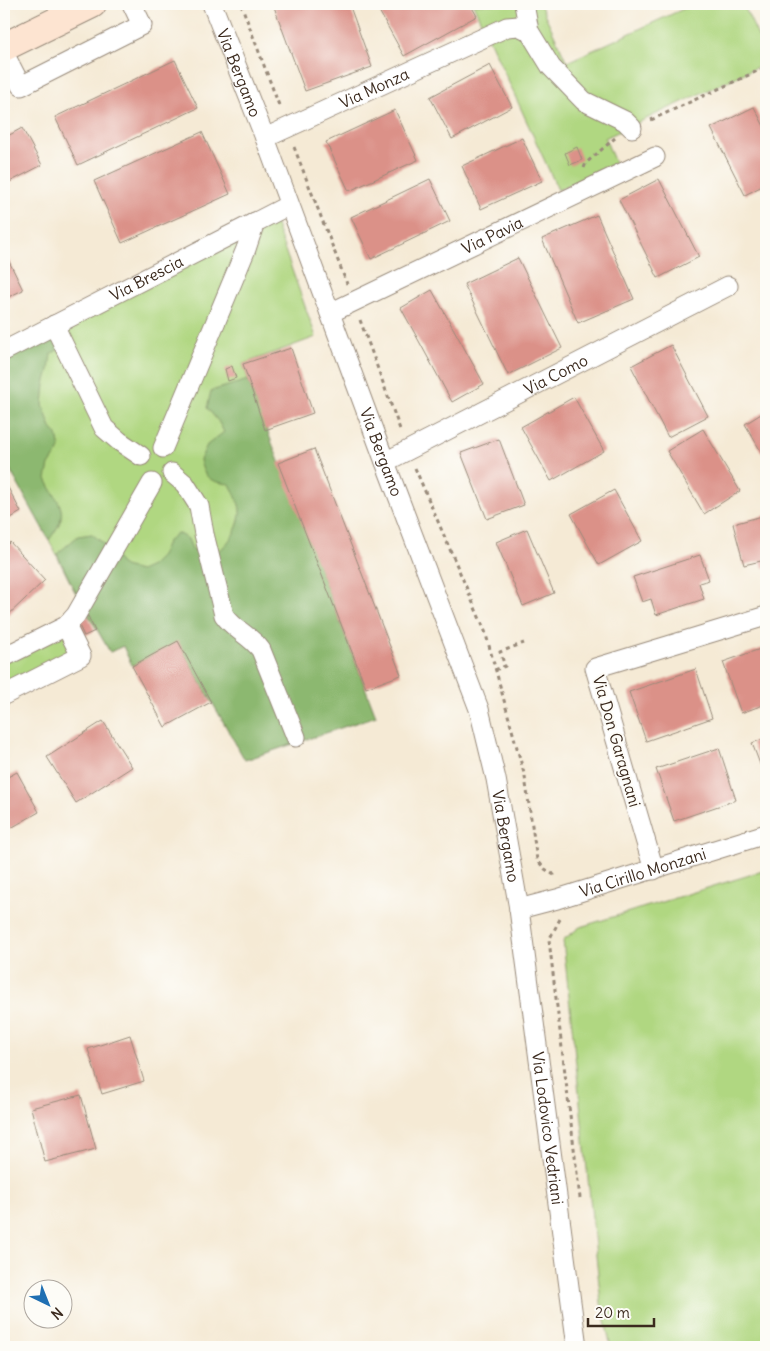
<svg xmlns="http://www.w3.org/2000/svg" width="770" height="1351" viewBox="0 0 770 1351" font-family="Delius,sans-serif">
  <style>
    .green { fill: #b0d781; stroke: #768050 }
    .forest { fill: #8cb86f; stroke: #647146 }
    .building { fill: #db9188 }
    .lines { fill: none; stroke-linecap: round; stroke-linejoin: round }
    .street-casing { stroke: #988a7a; stroke-width: 21 }
    .secondary-casing { stroke: #988a7a; stroke-width: 30 }
    .path { stroke: #988a7a; stroke-width: 3; stroke-dasharray: 4 4; stroke-linecap: butt }
    .street { stroke: #fff; stroke-width: 19 }
    .secondary { stroke: #fde4d1; stroke-width: 28 }
    .labels { text-anchor: middle; stroke-width: 4; stroke-linejoin: round; paint-order: stroke }
    .street-label { font-size: 16px; fill: #3b2a1e; stroke: #fdfcf7 }
  </style>
  <rect width="100%" height="100%" fill="#fdfcf7"/>
  <filter id="ink" filterUnits="userSpaceOnUse"><feTurbulence type="fractalNoise" baseFrequency=".02" numOctaves="2"/><feDisplacementMap in="SourceGraphic" scale="10" xChannelSelector="R" yChannelSelector="G"/><feConvolveMatrix kernelMatrix="1 2 1 2 8 2 1 2 1" color-interpolation-filters="sRGB"/></filter>
  <filter id="wash" filterUnits="userSpaceOnUse"><feTurbulence type="fractalNoise" baseFrequency=".0096" numOctaves="4" result="noise"/><feDisplacementMap in="SourceGraphic" scale="20" xChannelSelector="R" yChannelSelector="G"/><feGaussianBlur stdDeviation="1.12" result="paint"/><feColorMatrix in="noise" values="0 0 0 0 0 0 0 0 0 0 0 0 0 0 0 0 0 1.4 0 .05"/><feComposite in="paint" operator="in"/></filter>
  <g filter="url(#wash)">
    <rect width="100%" height="100%" fill="#f5ead5"/>
    <!-- green -->
    <g class="green">
      <polygon points="473,4 540,4 567,62 694,4 743,4 766,53 766,63 605,138 615,163 558,190"/>
      <polygon points="272,214 316,337 243,364 265,430 376,716 245,760 178,642 132,666 123,646 110,652 74,590 49,540 4,459 4,350"/>
      <polygon points="66,626 81,656 4,695 4,657"/>
      <polygon points="766,870 766,1347 611,1347 601,1303 563,940 580,927"/>
    </g>
    <!-- forest -->
    <g class="forest">
      <path d="M54,325l10,21 -13,8 -2,16 -4,14 -2,21 8,23 6,7 3,14 -11,16 -3,14c14,28 25,32 3,61l-45,-81v-109z"/>
      <path d="M248,380l128,336 -131,44 -67,-118 -46,24 -9,-20 -13,6 -36,-63 -17,-35 21,-18 14,-2 11,9 21,24 16,4 11,-5 10,-10 6,-14 10,-9 11,6 4,10c7,2 17,7 23,4 14,-7 26,-28 25,-43 -1,-9 -7,-19 -10,-26 -19,-2 -26,-5 -30,-24l7,-15 17,-13 -6,-11 -11,-13 4,-17z"/>
    </g>
    <g id="blocks">
      <!-- building -->
      <g class="building">
        <polygon points="273,4 349,4 372,67 305,91"/>
        <polygon points="387,4 470,4 477,16 404,56 378,9"/>
        <polygon points="175,60 198,108 78,165 55,117"/>
        <polygon points="490,65 512,107 452,139 430,97"/>
        <polygon points="754,107 766,130 766,184 745,195 711,128"/>
        <polygon points="395,110 418,160 349,191 326,142"/>
        <polygon points="22,128 42,165 4,185 4,138"/>
        <polygon points="202,132 230,194 122,243 94,181"/>
        <polygon points="522,138 542,181 481,209 462,166"/>
        <polygon points="577,147 582,160 570,165 565,153"/>
        <polygon points="430,179 450,221 371,259 351,217"/>
        <polygon points="659,179 699,257 658,278 619,200"/>
        <polygon points="597,215 634,299 578,323 542,239"/>
        <polygon points="4,251 23,290 4,299"/>
        <polygon points="518,258 562,348 508,375 464,284"/>
        <polygon points="432,290 484,384 452,402 401,308"/>
        <polygon points="671,345 708,416 668,437 631,366"/>
        <polygon points="291,348 313,413 265,430 243,364"/>
        <polygon points="232,366 236,378 228,381 225,369"/>
        <polygon points="574,397 604,451 551,481 521,427"/>
        <polygon points="766,411 766,460 745,424"/>
        <polygon points="703,429 740,491 704,514 667,451"/>
        <polygon points="499,439 524,505 487,519 461,453"/>
        <polygon points="314,449 401,675 366,688 278,463"/>
        <polygon points="4,480 21,512 4,522"/>
        <polygon points="614,490 642,541 599,565 571,514"/>
        <polygon points="766,515 766,567 763,568 761,561 744,565 733,524"/>
        <polygon points="527,529 554,593 523,606 496,542"/>
        <polygon points="10,542 45,580 4,619 4,548"/>
        <polygon points="700,555 709,580 699,583 704,599 656,615 651,599 642,602 633,577"/>
        <polygon points="88,616 95,631 84,636 77,621"/>
        <polygon points="178,641 211,702 165,727 132,666"/>
        <polygon points="766,647 766,704 741,713 723,662"/>
        <polygon points="696,669 712,718 646,741 629,692"/>
        <polygon points="103,721 132,767 76,803 47,757"/>
        <polygon points="766,738 766,780 752,743"/>
        <polygon points="719,748 736,800 674,821 656,769"/>
        <polygon points="17,772 39,812 4,832 4,779"/>
        <polygon points="130,1035 144,1081 102,1094 88,1049"/>
        <polygon points="81,1095 96,1149 45,1162 31,1108"/>
      </g>
    </g>
  </g>
  <g filter="url(#ink)">
    <use href="#blocks" fill-opacity="0" stroke="#988a7a" stroke-width="1"/>
    <g class="lines">
      <!-- street casing -->
      <g class="street-casing">
        <g id="street">
          <path id="s1" d="M212,4l53,134 120,324 94,247 17,70 23,130 58,438"/>
          <polyline points="524,4 529,31 551,67 584,101 625,121 632,128"/>
          <polyline points="4,53 21,86 142,25 132,4"/>
          <path id="s2" d="M265,138l242,-111 12,-1 10,5"/>
          <path id="s3" d="M330,313l325,-156"/>
          <polyline points="54,325 104,428 119,441 141,456"/>
          <path id="s4" d="M4,351l285,-146"/>
          <polyline points="163,448 246,249 255,222"/>
          <path id="s5" d="M385,462l343,-176"/>
          <path d="M172,473l13,11 14,22 5,28 20,81c10,15 27,21 37,35l35,87"/>
          <polyline points="4,657 66,626 76,615 152,483"/>
          <polyline points="4,695 81,656 66,626"/>
          <polyline points="654,870 595,668 766,616"/>
          <path id="s6" d="M519,909l38,-10 209,-65"/>
        </g>
      </g>
      <!-- secondary casing -->
      <g class="secondary-casing">
        <polyline id="secondary" points="4,47 92,4"/>
      </g>
      <!-- path -->
      <g class="path">
        <polyline points="241,4 280,108"/>
        <polyline points="651,120 766,67"/>
        <polyline points="294,147 347,284"/>
        <polyline points="584,168 586,163 615,138"/>
        <polyline points="360,320 401,432"/>
        <polyline points="415,468 485,631 525,777 537,860 545,869 554,875 554,878"/>
        <polyline points="495,670 505,666 500,652 524,643"/>
        <polyline points="560,919 549,940 580,1198"/>
      </g>
      <!-- street -->
      <use href="#street" class="street"/>
      <!-- secondary -->
      <use href="#secondary" class="secondary"/>
    </g>
  </g>
  <g class="labels">
    <!-- street labels -->
    <g class="street-label">
      <text dy="6" stroke="none"><textPath href="#s1" startOffset="74">Via Bergamo</textPath></text>
      <text dy="6" stroke="none"><textPath href="#s2" startOffset="120">Via Monza</textPath></text>
      <text dy="6" stroke="none"><textPath href="#s3" startOffset="180">Via Pavia</textPath></text>
      <text dy="6" stroke="none"><textPath href="#s4" startOffset="160">Via Brescia</textPath></text>
      <text dy="6" stroke="none"><textPath href="#s5" startOffset="192">Via Como</textPath></text>
      <text dy="6" stroke="none"><textPath href="#s1" startOffset="479">Via Bergamo</textPath></text>
      <text transform="translate(617 741) rotate(74)" y="6">Via Don Garagnani</text>
      <text dy="6" stroke="none"><textPath href="#s1" startOffset="884">Via Bergamo</textPath></text>
      <text dy="6" stroke="none"><textPath href="#s6" startOffset="129">Via Cirillo Monzani</textPath></text>
      <text dy="6" stroke="none"><textPath href="#s1" startOffset="1179">Via Lodovico Vedriani</textPath></text>
    </g>
  </g>
  <!-- margin -->
  <rect width="770" height="1351" fill="none" stroke="#fdfcf7" stroke-width="20"/>
  <!-- north arrow -->
  <g transform="translate(48 1304) rotate(137)"><circle r="24" fill="#fdfcf7" stroke="#afa8a0"/>
  <path d="M0-4L9 19L0 12L-9 19Z" fill="#1f6fb2"/>
  <text y="-8" font-size="14" font-weight="bold" text-anchor="middle" fill="#3b2a1e">N</text>
  </g>
  <!-- scale -->
  <path d="M588 1318v8h66v-8" fill="none" stroke="#3b2a1e" stroke-width="2.5"/>
  <text x="595" y="1318" font-size="15" fill="#3b2a1e" stroke="#fdfcf7" stroke-width="4" paint-order="stroke">20 m</text>
</svg>
